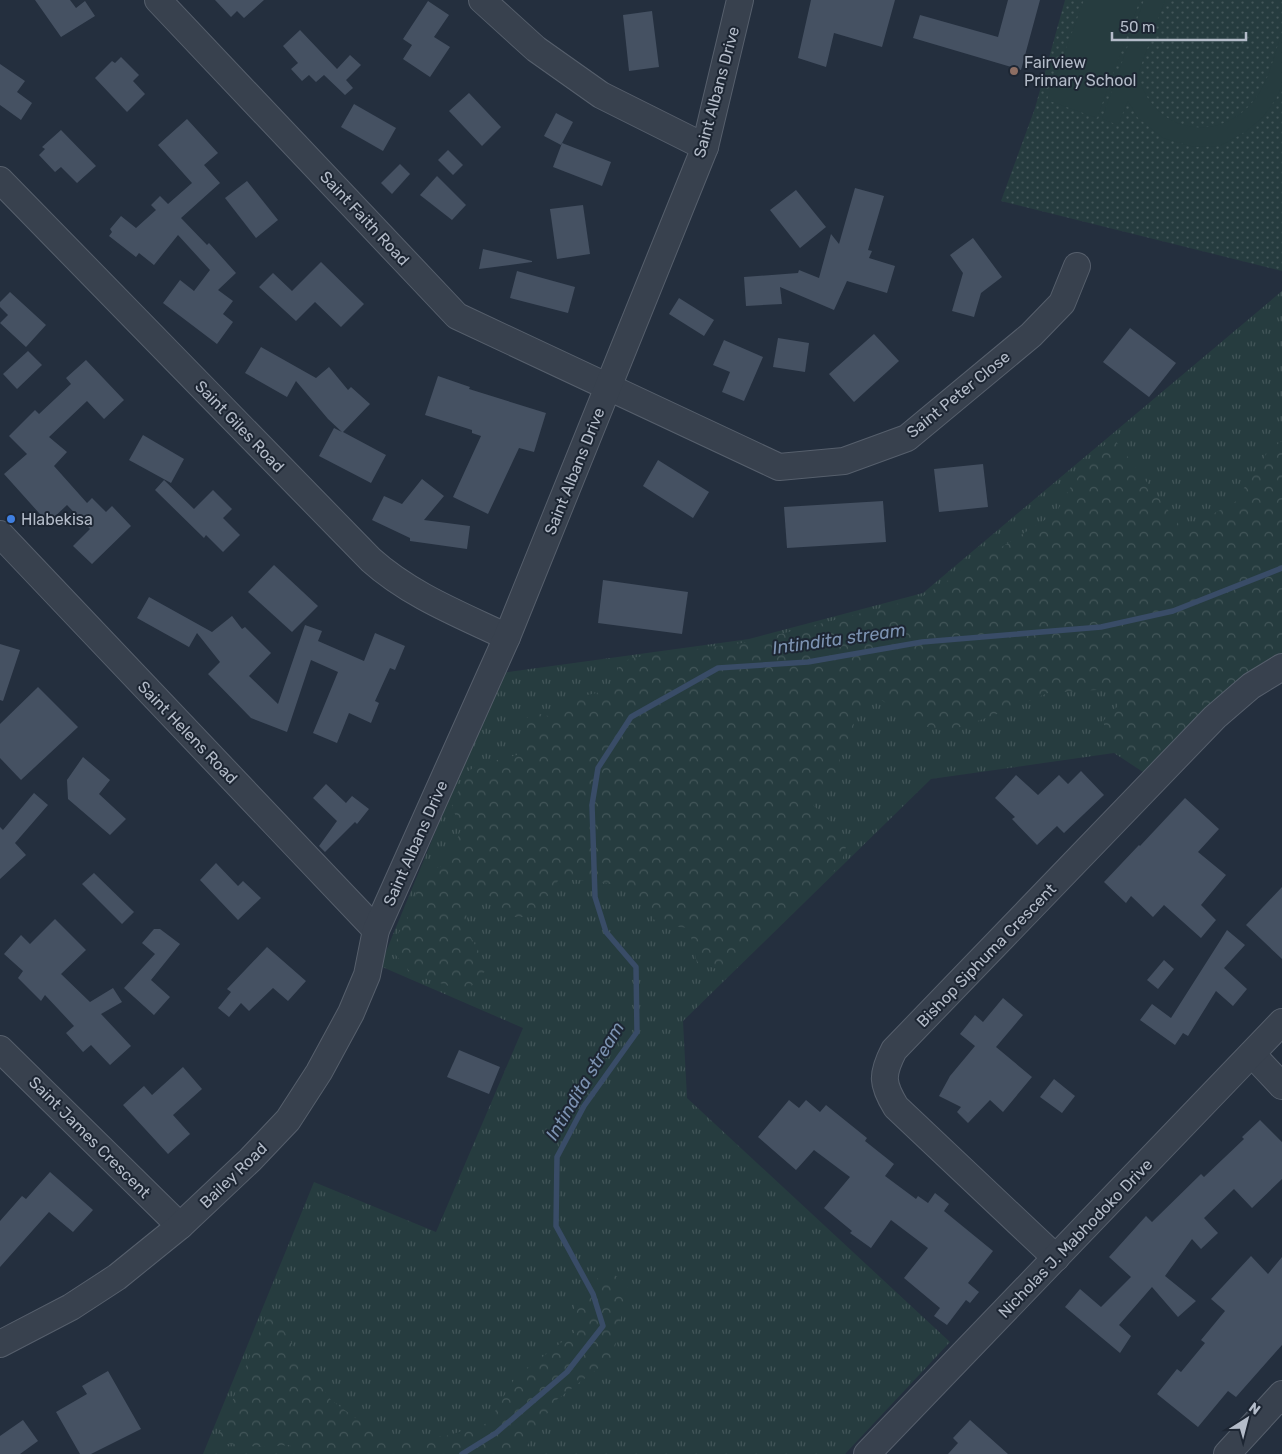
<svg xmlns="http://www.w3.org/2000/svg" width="1282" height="1454" viewBox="0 0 1282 1454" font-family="Rubik,sans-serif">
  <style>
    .grass { fill: url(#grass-tufts) }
    .forest { fill: url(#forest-crowns) }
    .park { fill: url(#park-dots) }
    .garden { fill: #263c3f }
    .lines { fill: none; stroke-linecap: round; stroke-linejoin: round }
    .stream { stroke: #394c67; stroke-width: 5.5 }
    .building { fill: #455162 }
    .minor-casing { stroke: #565f6c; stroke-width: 28 }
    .minor { stroke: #38414e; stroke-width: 26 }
    .education-dot { fill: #8d6e63; stroke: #1d2633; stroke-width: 2 }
    .shop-dot { fill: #3f7fe0; stroke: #1d2633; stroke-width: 2 }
    .labels { text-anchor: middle; stroke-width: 4; stroke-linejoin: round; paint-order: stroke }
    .poi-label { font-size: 16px; fill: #b4bcc9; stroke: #1d2633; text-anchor: start }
    .street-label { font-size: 16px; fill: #b4bcc9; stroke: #1d2633 }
    .water-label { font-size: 18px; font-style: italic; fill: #7c92b1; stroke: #1d2633 }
  </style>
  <defs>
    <pattern id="grass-tufts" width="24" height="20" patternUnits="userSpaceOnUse" patternTransform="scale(1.25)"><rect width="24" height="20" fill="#263c3f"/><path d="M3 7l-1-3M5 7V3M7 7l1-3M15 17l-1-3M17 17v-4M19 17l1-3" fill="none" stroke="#435659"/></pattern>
    <pattern id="forest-crowns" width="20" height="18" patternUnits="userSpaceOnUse" patternTransform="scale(1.25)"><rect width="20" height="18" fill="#263c3f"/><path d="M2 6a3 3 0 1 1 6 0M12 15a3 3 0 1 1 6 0" fill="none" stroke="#435659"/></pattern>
    <pattern id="park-dots" width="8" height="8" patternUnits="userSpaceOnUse" patternTransform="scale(1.25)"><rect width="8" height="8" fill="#263c3f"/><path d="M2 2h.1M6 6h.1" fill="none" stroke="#435659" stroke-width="1.8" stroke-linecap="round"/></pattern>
  </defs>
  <rect width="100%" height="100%" fill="#242f3e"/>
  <!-- grass -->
  <polygon class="grass" points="1282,291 1282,657 1231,689 1143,772 1114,753 931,779 683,1021 687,1098 950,1342 845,1454 203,1454 314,1182 436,1232 523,1028 380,966 501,673 749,639 923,593"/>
  <!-- forest -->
  <g class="forest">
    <path d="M1112,436l71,94 52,-28 34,-52 13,-9v213l-53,33 -87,83c-24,-18 -31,-19 -39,-49l16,-16 -7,-16 -64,4 -56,23 -46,16 -29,-8 -37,-25 -25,12 -2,22 -13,15v20l-27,37 16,15 18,23 -6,21 -114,108 -30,-9 -8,-35 -31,-3 -24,-34 -23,-7 -51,-6 -27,39h-26l-21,-25 -20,21 3,21 19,34 -22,24 -55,-19 -17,-20 4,-19 17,-28 1,-15 10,-22 14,-2 13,-17 8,-21 -9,-22 13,-34 13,-8 47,-12 -2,-33 13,-7 20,5 11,-19 49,-10 2,-21 12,-10 119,-16 171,-44 136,-85 17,-30z"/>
    <polygon points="606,1270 628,1283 613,1357 555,1401 522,1454 293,1454 290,1445 263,1447 216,1443 269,1307 299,1355 331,1400 384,1439 446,1436 488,1423 515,1378 575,1332 574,1302"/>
  </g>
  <!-- park -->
  <polygon class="park" points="1065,0 1282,0 1282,271 1001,201 1035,108"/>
  <!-- garden -->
  <g class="garden">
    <polygon points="1084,0 1140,0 1097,118 1047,100"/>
    <path d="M1144,0h21l-27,74c15,64 91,72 123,16 10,-17 14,-39 21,-57v52l-6,14 -13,18 -18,15 -25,14 -26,1 -31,-9 -25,-20 -10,-17 -10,24 -16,-6z"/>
  </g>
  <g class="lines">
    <!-- stream -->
    <polyline class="stream" points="462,1454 496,1433 567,1372 603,1326 593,1294 556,1226 557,1157 584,1106 637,1032 636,967 606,932 595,897 592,805 598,768 631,717 718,668 808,662 922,642 1101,627 1173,611 1282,568"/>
  </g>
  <!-- building -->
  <g class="building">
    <polygon points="35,0 70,0 76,8 85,1 95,16 61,37"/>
    <polygon points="215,0 264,0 244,18 237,11 231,17"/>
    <polygon points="811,0 895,0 882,47 834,33 826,67 798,58"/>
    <polygon points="1008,0 1040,0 1021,70 913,38 920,15 998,37"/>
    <polygon points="428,1 449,15 434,37 450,47 430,77 403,59 412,45 403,39"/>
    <polygon points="652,11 659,67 629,71 623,15"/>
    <polygon points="300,30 337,69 350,55 361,65 346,80 353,88 345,95 324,75 316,82 309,75 302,81 291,69 298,63 283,46"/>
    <polygon points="121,57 139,75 133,81 145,94 127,112 95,78 112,61 115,63"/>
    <polygon points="0,64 25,81 17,92 32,103 21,120 0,105"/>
    <polygon points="469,93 501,127 482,146 449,111"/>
    <polygon points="354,104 396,128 383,151 341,127"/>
    <polygon points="556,113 573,122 561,145 544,136"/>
    <polygon points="187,119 218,153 204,165 220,183 181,218 207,245 209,243 236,273 218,290 233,301 223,314 233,322 217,344 163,303 180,280 194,291 210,270 178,235 154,265 139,253 136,257 109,236 112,232 110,229 121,216 136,228 156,210 151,205 160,196 168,204 192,183 158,145"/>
    <polygon points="61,130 96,166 77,183 61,167 55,172 39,155 45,149 42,147"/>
    <polygon points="562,143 611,162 602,186 553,167"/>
    <polygon points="448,150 463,165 453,175 438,160"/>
    <polygon points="400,164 410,174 392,194 381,183"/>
    <polygon points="437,176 466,205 452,220 420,195"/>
    <polygon points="247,181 278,220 256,238 225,198"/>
    <polygon points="855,188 884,196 868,250 872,251 869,258 895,266 887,293 847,281 834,310 780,287 782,304 746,306 744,277 798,273 799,270 819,278 831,234 839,244"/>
    <polygon points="796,190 826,227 800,248 770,210"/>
    <polygon points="583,205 590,254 557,259 550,209"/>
    <polygon points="973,238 1002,277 981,293 974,317 952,311 963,273 950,255"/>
    <polygon points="483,249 532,261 532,262 479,269"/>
    <polygon points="321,262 364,304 341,327 315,302 296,321 259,287 273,273 292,291"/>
    <polygon points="517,271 575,287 568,313 510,298"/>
    <polygon points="10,292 46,325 26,347 0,323 8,315 0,307 0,302"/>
    <polygon points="679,298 714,320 704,336 669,314"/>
    <polygon points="1130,328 1176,363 1149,397 1103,362"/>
    <polygon points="874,334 899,361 854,402 829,374"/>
    <polygon points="778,338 809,343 805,372 773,367"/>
    <polygon points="724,340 763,357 744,401 722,392 730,372 713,365"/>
    <polygon points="261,347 316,378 329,367 348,390 351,387 370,404 343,432 386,455 371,483 319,456 334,428 342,432 328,419 296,381 287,397 245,373"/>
    <polygon points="28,351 42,365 17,389 3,374"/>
    <polygon points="86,360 124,400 104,419 87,401 49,437 67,452 54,466 87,503 92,498 106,512 112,506 131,526 92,564 73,546 90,529 67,505 48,523 4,474 27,454 9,436 35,410 39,414 71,384 66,378"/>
    <polygon points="438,376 470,387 469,389 546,413 534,452 519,448 488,514 453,497 481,436 472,433 472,430 425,415"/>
    <polygon points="143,435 184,459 171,483 129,460"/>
    <polygon points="658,460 709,492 693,518 643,486"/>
    <polygon points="983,464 988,507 939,512 934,469"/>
    <polygon points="422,479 444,496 424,520 470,526 467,549 410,541 410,538 372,520 384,496 402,504"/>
    <polygon points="164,480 194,509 213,490 232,509 223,518 240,535 223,552 206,535 204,538 155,490"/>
    <polygon points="883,501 886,542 787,548 784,507"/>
    <polygon points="274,565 318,606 292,632 248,592"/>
    <polygon points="603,580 688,592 682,634 598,623"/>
    <polygon points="149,597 212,632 232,616 242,629 245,627 271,653 249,676 278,704 305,625 322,631 318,641 364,661 375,633 405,646 395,670 390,668 375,701 379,703 371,723 349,713 337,743 313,733 338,672 311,660 287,732 251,718 208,674 220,662 197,633 189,647 137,618"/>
    <polygon points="0,644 20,650 3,701 0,700"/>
    <polygon points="38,687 78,727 21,780 0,758 0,724"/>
    <polygon points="83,757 110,780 99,794 126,819 110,835 68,799 67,780"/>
    <polygon points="1081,771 1104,795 1064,833 1057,826 1037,845 1012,819 1015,817 995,798 1016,775 1038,795 1059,775 1068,784"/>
    <polygon points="326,784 346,803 352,796 369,809 357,824 355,822 325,852 319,846 337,821 313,798"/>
    <polygon points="34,793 48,805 15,843 26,855 0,879 0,827 3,830"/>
    <polygon points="1185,798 1219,829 1198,852 1226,875 1201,905 1216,920 1201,938 1164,905 1153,917 1131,896 1126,903 1104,882 1139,845 1140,846"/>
    <polygon points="216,863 238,886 243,881 261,898 238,920 200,880"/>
    <polygon points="94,873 134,912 122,924 82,884"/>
    <polygon points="1282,887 1282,959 1246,925"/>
    <polygon points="55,919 86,950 61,974 90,1002 113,988 122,1002 101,1014 131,1046 110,1065 91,1045 83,1052 66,1033 74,1026 45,995 41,1001 18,978 23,971 4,954 21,935 30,944"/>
    <polygon points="154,929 160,929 180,944 151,980 170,997 154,1015 124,988 155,954 142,943"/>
    <polygon points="1227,930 1245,945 1224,968 1247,989 1233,1006 1216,991 1188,1036 1183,1033 1175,1045 1140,1020 1152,1004 1171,1018"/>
    <polygon points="267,947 306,981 288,1001 273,988 249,1011 241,1003 229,1017 218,1008 231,992 227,989"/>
    <polygon points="1164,960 1174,969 1158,989 1147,980"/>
    <polygon points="1003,998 1023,1015 996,1047 1032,1077 1003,1112 990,1100 968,1123 957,1112 961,1107 939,1096 950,1076 975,1046 960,1034 975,1015 983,1022"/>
    <polygon points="459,1050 500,1067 489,1094 447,1077"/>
    <polygon points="183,1067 202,1089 173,1115 190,1134 168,1154 123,1105 144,1086 152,1095"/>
    <polygon points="1054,1079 1075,1096 1062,1113 1040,1097"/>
    <polygon points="789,1100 799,1108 806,1100 820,1112 826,1105 867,1138 865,1141 894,1164 885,1176 916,1199 918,1196 928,1203 935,1193 949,1204 944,1211 993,1251 968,1283 979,1292 970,1303 966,1300 947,1325 934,1316 940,1308 904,1278 928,1248 891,1220 871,1248 850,1233 852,1231 824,1208 850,1177 814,1150 796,1170 758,1137"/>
    <polygon points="1260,1120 1282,1142 1282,1179 1252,1208 1234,1189 1204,1218 1218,1233 1201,1249 1192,1239 1165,1276 1196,1301 1178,1317 1152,1287 1119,1325 1131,1336 1120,1353 1065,1307 1080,1289 1101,1307 1131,1277 1109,1257 1146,1216 1152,1222 1201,1174 1204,1177 1244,1139 1242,1137"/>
    <polygon points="50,1172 93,1210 73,1232 49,1212 0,1267 0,1221 22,1196 26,1199"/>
    <polygon points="1251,1256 1268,1274 1282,1257 1282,1345 1236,1397 1228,1391 1198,1427 1157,1394 1177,1369 1181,1372 1205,1343 1201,1340 1225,1311 1211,1299"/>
    <polygon points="108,1371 141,1429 91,1454 80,1454 56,1412 87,1394 82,1386"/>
    <polygon points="23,1420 38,1441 20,1454 0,1454 0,1436"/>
    <polygon points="970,1420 1008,1454 948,1454 958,1443 953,1438"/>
  </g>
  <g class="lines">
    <!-- minor casing -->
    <g class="minor-casing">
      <g id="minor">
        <polyline points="158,0 457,316 779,467 844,461 907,438 1031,335 1062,303 1077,266"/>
        <polyline points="482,0 536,49 601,95 705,147"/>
        <path d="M0,180l371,380c39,35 88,54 136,77"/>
        <polyline points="0,534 376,930"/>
        <polyline points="0,1049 180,1226"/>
        <polyline points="1252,1054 1282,1086"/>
        <path d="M1056,1258l-160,-151c-14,-23 -15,-32 -2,-57l321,-333 36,-31 31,-19"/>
        <polyline points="0,1344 71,1307 117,1277 180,1226 250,1160 288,1120 319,1072 351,1013 367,975 376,930 507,637 705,147 740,0"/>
        <polyline points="867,1454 1282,1022"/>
        <polyline points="1227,1454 1282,1394"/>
      </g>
    </g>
    <!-- minor -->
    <use href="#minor" class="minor"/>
  </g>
  <!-- markers -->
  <circle class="education-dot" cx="1014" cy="71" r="5"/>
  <circle class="shop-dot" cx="11" cy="519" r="5"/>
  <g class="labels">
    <!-- poi labels -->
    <g class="poi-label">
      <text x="1024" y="68">Fairview<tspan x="1024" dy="18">Primary School</tspan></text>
      <text x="21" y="525">Hlabekisa</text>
    </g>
    <!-- street labels -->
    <g class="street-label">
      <text transform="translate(716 92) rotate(-75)" y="6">Saint Albans Drive</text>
      <text transform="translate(365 218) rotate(47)" y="6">Saint Faith Road</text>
      <text transform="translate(958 394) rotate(-39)" y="6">Saint Peter Close</text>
      <text transform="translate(240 426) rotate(46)" y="6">Saint Giles Road</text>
      <text transform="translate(574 471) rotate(-68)" y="6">Saint Albans Drive</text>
      <text transform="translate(188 732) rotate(46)" y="6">Saint Helens Road</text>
      <text transform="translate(415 843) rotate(-66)" y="6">Saint Albans Drive</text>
      <text transform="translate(986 955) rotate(-46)" y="6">Bishop Siphuma Crescent</text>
      <text transform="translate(90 1137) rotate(45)" y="6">Saint James Crescent</text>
      <text transform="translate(233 1175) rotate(-44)" y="6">Bailey Road</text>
      <text transform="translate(1075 1238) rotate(-46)" y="6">Nicholas J. Mabhodoko Drive</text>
    </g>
    <!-- water labels -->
    <g class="water-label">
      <text transform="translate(839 639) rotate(-8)" y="6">Intindita stream</text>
      <text transform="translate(585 1081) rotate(-59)" y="6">Intindita stream</text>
    </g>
  </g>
  <!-- north arrow -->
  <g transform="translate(1247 1419) rotate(36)" stroke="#1d2633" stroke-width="4" paint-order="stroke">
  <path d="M0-4L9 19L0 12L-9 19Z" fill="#b4bcc9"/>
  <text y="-8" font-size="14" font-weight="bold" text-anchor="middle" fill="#b4bcc9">N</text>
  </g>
  <!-- scale -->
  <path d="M1112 32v8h134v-8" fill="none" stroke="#b4bcc9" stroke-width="2.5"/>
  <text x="1120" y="32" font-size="15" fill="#b4bcc9" stroke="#1d2633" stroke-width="4" paint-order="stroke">50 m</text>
</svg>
